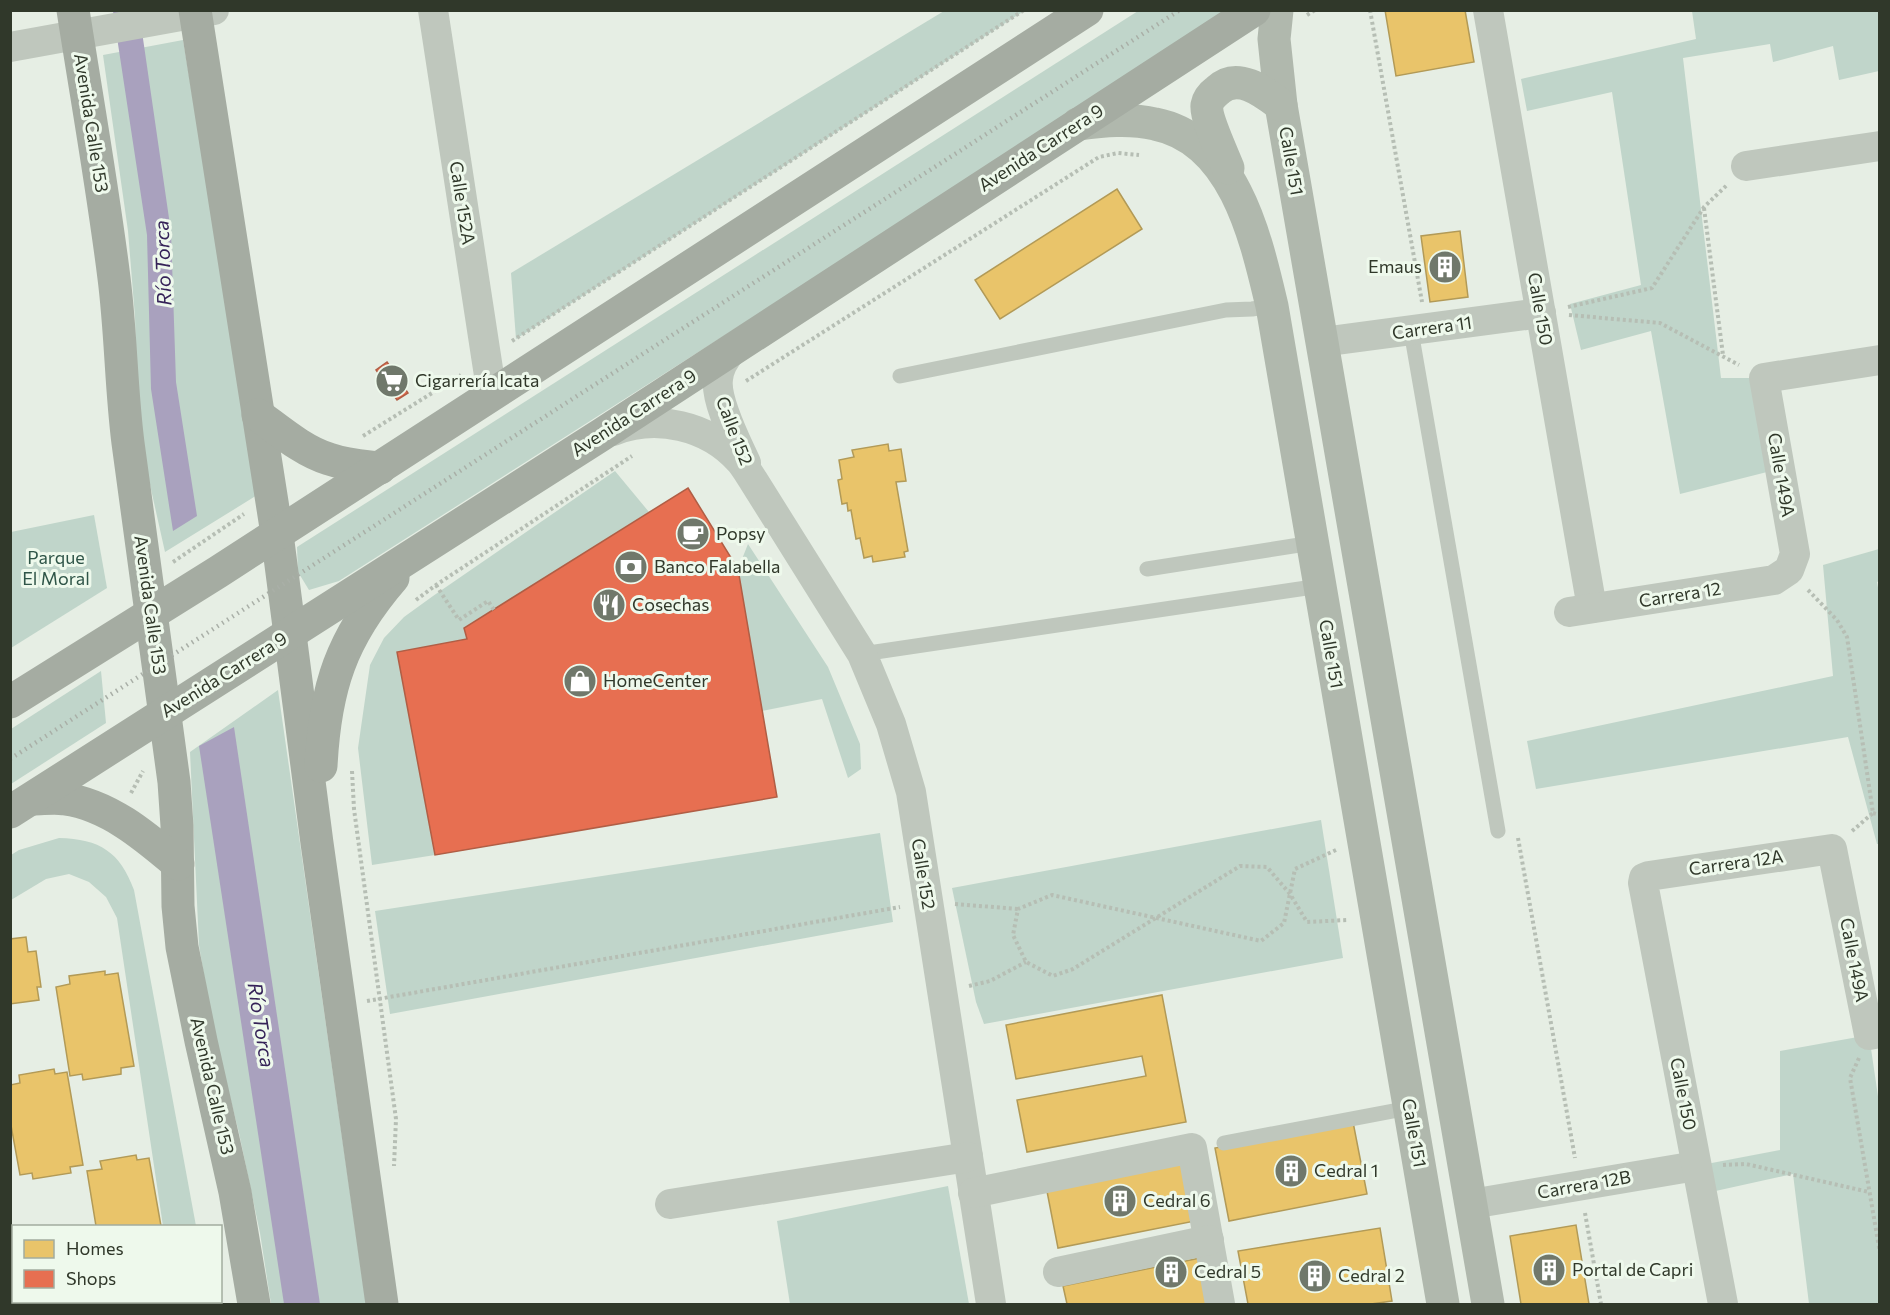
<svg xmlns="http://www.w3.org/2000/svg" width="1890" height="1315" viewBox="0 0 1890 1315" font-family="Commissioner,sans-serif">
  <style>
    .green { fill: #c0d5ca }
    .water { fill: #a9a1be }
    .homes { fill: #e9c46a; stroke: #b29a57; stroke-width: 1.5 }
    .shops { fill: #e76f51; stroke: #b05e45; stroke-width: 1.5 }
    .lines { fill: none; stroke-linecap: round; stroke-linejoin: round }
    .path { stroke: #b6beb4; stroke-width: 4; stroke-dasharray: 3 3; stroke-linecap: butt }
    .lane { stroke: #bfc7bd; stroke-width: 15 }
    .street { stroke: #bfc7bd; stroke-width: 30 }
    .secondary { stroke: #b0b8ad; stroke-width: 33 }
    .primary { stroke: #a5aca2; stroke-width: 33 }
    .rail { stroke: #a9afa7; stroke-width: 4.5; stroke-dasharray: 1.5 4.5; stroke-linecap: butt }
    .labels { text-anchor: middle; stroke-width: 6; stroke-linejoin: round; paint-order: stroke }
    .street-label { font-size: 18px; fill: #30382a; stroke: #eef9ec }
    .poi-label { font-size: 18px; fill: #30382a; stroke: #eef9ec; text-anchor: start }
    .park-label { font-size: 18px; fill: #2f5548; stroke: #eef9ec }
    .water-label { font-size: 20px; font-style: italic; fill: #352258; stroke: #eef9ec }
  </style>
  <rect width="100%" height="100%" fill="#e6eee4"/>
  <!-- green -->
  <g class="green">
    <polygon points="944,11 1024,11 516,339 511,273"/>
    <polygon points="1138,11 1234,11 339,581 309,590 298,572 297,547"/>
    <polygon points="1692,11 1879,11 1879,71 1839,80 1833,46 1773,62 1770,44 1683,58 1721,378 1754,378 1771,471 1680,494 1651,331 1581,350 1570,304 1641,285 1612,92 1527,111 1521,79 1696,39"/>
    <polygon points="183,40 259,494 165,552 144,458 137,387 135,317 128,231 103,55"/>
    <polygon points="615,471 649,512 464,628 467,639 397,652 435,855 372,865 358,748 370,665 384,638 404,617 433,596"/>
    <polygon points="94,515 107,588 11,648 11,532"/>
    <polygon points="748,544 828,667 860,744 861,769 848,778 822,699 762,711 738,569"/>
    <polygon points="1879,549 1879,581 1877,582 1880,599 1879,844 1877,844 1848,737 1536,789 1527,741 1833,676 1823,565"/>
    <polygon points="101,671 106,723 11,784 11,729"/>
    <polygon points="278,690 366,1304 271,1304 260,1233 239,1133 212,1025 199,945 190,752"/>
    <polygon points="1321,820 1343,958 984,1024 976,1002 952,888"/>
    <polygon points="880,833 893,922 390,1014 375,911"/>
    <path d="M59,838c41,1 61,14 75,52l62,336h-33l-46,-308 -11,-21 -17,-15 -20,-8 -23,5 -35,21v-45l8,-5z"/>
    <polygon points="1869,1035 1880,1110 1879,1304 1809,1304 1793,1174 1702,1194 1696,1166 1780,1150 1780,1051"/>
    <polygon points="948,1186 969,1304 790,1304 777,1221"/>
    <polygon points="10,1302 62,1302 63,1304 11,1304"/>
  </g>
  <!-- water -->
  <g class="water">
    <polygon points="113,11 139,11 171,232 176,382 197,516 173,531 151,389 147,235"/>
    <polygon points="234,727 320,1304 284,1304 199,746"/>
  </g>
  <!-- homes -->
  <g class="homes">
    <polygon points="1385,10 1465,10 1474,62 1396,76"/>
    <polygon points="1117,189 1142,229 1000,319 975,280"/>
    <polygon points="1460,231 1468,297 1430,302 1421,236"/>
    <polygon points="888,444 889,451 901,449 906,481 896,482 908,551 904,552 905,557 873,562 872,556 864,558 860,538 856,539 851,510 848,511 847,503 842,504 838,480 842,479 839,460 854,457 852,450"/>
    <polygon points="26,937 28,952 36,951 41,987 37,987 39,1000 10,1004 10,939"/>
    <polygon points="105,971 105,975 118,973 134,1066 121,1068 121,1074 83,1080 82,1074 70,1076 56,987 70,984 69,976"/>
    <polygon points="1162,995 1186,1122 1027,1152 1017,1100 1146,1076 1142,1056 1016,1079 1006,1025"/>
    <polygon points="54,1069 55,1074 67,1072 83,1165 70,1167 71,1173 33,1179 32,1173 20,1175 10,1120 10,1085 20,1083 19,1075"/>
    <polygon points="1353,1122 1367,1194 1229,1221 1215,1148"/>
    <polygon points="1182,1154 1195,1221 1058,1248 1045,1181"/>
    <polygon points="136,1155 137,1160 149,1158 161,1226 96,1226 87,1171 102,1169 100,1161"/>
    <polygon points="1576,1225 1589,1304 1521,1304 1510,1236"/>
    <polygon points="1380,1228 1392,1301 1371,1304 1248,1304 1238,1251"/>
    <polygon points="1205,1257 1216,1304 1067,1304 1063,1286"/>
  </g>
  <!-- shops -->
  <g class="shops">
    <polygon points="387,362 408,393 397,400 376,370"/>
    <polygon points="688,488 738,569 777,797 435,855 397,652 467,639 464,628"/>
  </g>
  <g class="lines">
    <!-- path -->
    <g class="path">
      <polyline points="1370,10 1422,302"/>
      <polyline points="1307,15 1315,10"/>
      <polyline points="1704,208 1723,355"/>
      <polyline points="1568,307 1652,288 1704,207 1727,185"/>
      <polyline points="1569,315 1660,323 1739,365"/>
      <polyline points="512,341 1024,10"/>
      <polyline points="746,381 1099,157 1118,153 1139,155"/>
      <polyline points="363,436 461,375"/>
      <polyline points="173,562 244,514"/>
      <polyline points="436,585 459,620 488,601 494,610"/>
      <polyline points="1808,590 1837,620 1847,637 1873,813 1851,832"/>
      <polyline points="416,600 436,585 632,456"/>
      <polyline points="352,771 354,809 396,1119 394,1166"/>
      <polyline points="131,793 143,771"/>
      <polyline points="1873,813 1880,815"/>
      <polyline points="1518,838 1575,1158"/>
      <polyline points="1336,850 1295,869 1284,923 1261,941 1052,895 1018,909 1013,935 1026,962 1053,976 1073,969 1240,866 1267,867 1290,894 1307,922 1347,920"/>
      <polyline points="955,904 1018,909"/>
      <polyline points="969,986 990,981 1026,962"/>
      <polyline points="367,1001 900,907"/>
      <polyline points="1859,1058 1850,1078 1880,1253"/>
      <polyline points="1723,1165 1746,1164 1869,1192"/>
      <polyline points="1585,1213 1601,1304"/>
      <polyline points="66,1302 66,1304"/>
    </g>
    <!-- lane -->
    <g class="lane">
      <polyline points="1411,331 1498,831"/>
      <polyline points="900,376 1226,310 1252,309 1272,306"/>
      <polyline points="1147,569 1312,543"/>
      <polyline points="862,654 1320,586"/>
      <polyline points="1224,1143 1409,1108"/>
    </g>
    <!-- street -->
    <g class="street">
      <polyline points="433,10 492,395"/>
      <polyline points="1488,10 1592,608"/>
      <polyline points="10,47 214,10"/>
      <polyline points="1746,166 1880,146"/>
      <polyline points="1322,342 1541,313"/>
      <path d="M732,350c-7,8 -13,17 -14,29 -3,22 19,64 28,84"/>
      <path d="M613,431c43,-17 95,-6 127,30 5,6 9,13 13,19l109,174 29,70 20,68 80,512"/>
      <polyline points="1569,612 1774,580 1789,570 1795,554 1764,378 1880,360"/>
      <polyline points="973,1193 1192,1148 1220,1304"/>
      <polyline points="670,1204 968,1157"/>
      <polyline points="1471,1204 1696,1166"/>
      <polyline points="1058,1272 1209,1240"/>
      <polyline points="1723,1304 1643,883 1644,878 1649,876 1832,849 1869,1035 1880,1033"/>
    </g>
    <!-- secondary -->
    <g class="secondary">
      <polyline points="1277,10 1274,39 1281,105 1488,1304"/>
      <path d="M1078,124c25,-3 51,-6 77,0 80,16 101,115 117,182l171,998"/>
      <path d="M1228,168c-5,-13 -23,-51 -21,-63 1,-6 7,-12 11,-15 20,-19 47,3 63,15"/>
    </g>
    <!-- primary -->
    <g class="primary">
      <path d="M73,10c14,90 30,179 41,268 7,55 7,110 14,165l46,339 3,44 1,80 4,41 19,94 34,151 19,112"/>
      <polyline points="195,10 277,534 317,843 382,1304"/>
      <path d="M258,415c22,16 45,36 71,44 17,6 34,7 51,9"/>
      <polyline points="10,702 218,572 1087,10"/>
      <path d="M321,766c4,-78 20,-128 72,-188"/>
      <path d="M33,799c10,0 22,-2 32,0 44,6 81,38 113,65"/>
      <polyline points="10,812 601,435 1254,10"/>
    </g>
    <!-- rail -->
    <polyline class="rail" points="10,759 1180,10"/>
  </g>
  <!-- icons -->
  <defs>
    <g id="building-disc" transform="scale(1.725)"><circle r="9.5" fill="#70786b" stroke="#eef9ec"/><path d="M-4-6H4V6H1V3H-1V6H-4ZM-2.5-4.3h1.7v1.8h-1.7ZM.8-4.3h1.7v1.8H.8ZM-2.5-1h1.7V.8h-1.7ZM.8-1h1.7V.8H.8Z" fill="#fff"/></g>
    <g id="supermarket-disc" transform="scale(1.725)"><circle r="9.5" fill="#70786b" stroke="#eef9ec"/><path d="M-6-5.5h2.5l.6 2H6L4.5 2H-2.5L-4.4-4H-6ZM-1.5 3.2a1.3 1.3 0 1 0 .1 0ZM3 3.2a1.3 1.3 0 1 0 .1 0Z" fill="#fff"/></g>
    <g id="cafe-disc" transform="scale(1.725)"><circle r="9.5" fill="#70786b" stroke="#eef9ec"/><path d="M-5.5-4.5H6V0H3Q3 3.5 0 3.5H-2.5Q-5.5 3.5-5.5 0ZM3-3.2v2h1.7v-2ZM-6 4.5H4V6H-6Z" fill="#fff"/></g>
    <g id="bank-disc" transform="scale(1.725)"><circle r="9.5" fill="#70786b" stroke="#eef9ec"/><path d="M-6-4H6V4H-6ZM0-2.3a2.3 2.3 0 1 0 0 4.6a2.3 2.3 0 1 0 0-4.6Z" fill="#fff"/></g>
    <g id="restaurant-disc" transform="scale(1.725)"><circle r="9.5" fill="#70786b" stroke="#eef9ec"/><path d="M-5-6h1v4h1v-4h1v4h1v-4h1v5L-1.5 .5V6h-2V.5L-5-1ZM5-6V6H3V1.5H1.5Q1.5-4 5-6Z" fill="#fff"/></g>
    <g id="shop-disc" transform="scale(1.725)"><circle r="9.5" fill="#70786b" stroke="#eef9ec"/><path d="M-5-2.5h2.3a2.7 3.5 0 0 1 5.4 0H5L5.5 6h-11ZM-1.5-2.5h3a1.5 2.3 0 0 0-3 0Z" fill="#fff"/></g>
  </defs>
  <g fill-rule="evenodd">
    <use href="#building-disc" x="1445" y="267"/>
    <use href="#supermarket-disc" x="392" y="381"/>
    <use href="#cafe-disc" x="693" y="534"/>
    <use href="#bank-disc" x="631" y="567"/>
    <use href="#restaurant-disc" x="609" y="605"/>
    <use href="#shop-disc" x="580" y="681"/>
    <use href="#building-disc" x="1291" y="1171"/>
    <use href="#building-disc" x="1120" y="1201"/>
    <use href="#building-disc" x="1549" y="1270"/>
    <use href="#building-disc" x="1171" y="1272"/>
    <use href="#building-disc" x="1315" y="1276"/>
  </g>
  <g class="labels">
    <!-- street labels -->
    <g class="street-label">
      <text transform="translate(91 123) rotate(81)" y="6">Avenida Calle 153</text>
      <text transform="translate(1041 148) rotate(-33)" y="6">Avenida Carrera 9</text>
      <text transform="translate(1291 161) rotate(80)" y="6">Calle 151</text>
      <text transform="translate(462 203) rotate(81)" y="6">Calle 152A</text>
      <text transform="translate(1540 309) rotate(80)" y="6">Calle 150</text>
      <text transform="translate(1432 328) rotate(-8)" y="6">Carrera 11</text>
      <text transform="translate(634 413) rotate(-33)" y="6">Avenida Carrera 9</text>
      <text transform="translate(734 431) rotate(69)" y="6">Calle 152</text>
      <text transform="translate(1781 475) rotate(80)" y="6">Calle 149A</text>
      <text transform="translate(1680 595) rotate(-9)" y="6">Carrera 12</text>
      <text transform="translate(150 605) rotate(82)" y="6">Avenida Calle 153</text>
      <text transform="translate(1331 654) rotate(80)" y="6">Calle 151</text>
      <text transform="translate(224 675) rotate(-32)" y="6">Avenida Carrera 9</text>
      <text transform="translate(1736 863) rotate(-8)" y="6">Carrera 12A</text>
      <text transform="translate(923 874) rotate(81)" y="6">Calle 152</text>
      <text transform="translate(1854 960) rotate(79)" y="6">Calle 149A</text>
      <text transform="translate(212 1086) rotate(77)" y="6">Avenida Calle 153</text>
      <text transform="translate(1683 1094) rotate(79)" y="6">Calle 150</text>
      <text transform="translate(1414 1133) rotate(80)" y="6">Calle 151</text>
      <text transform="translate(1584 1185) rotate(-10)" y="6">Carrera 12B</text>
    </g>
    <!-- poi labels -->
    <g class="poi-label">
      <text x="1422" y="273" text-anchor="end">Emaus</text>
      <text x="415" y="387">Cigarrería Icata</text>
      <text x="716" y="540">Popsy</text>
      <text x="654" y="573">Banco Falabella</text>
      <text x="632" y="611">Cosechas</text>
      <text x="603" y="687">HomeCenter</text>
      <text x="1314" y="1177">Cedral 1</text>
      <text x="1143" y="1207">Cedral 6</text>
      <text x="1572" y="1276">Portal de Capri</text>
      <text x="1194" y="1278">Cedral 5</text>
      <text x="1338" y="1282">Cedral 2</text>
    </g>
    <!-- park labels -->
    <g class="park-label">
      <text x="56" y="564">Parque<tspan x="56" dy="21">El Moral</tspan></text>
    </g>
    <!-- water labels -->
    <g class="water-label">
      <text transform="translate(163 263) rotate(-92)" y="7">Río Torca</text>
      <text transform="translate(261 1025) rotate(81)" y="7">Río Torca</text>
    </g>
  </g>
  <!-- border -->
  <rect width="1890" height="1315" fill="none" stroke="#30382a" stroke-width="24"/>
  <!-- legend -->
  <rect x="12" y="1225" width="210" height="78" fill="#eef9ec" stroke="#a2ac9e" stroke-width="1.5"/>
  <rect x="24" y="1240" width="30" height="18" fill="#e9c46a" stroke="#a2ac9e" stroke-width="1.5"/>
  <text x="66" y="1255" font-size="18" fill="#30382a">Homes</text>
  <rect x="24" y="1270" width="30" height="18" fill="#e76f51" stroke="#a2ac9e" stroke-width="1.5"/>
  <text x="66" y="1285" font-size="18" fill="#30382a">Shops</text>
</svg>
